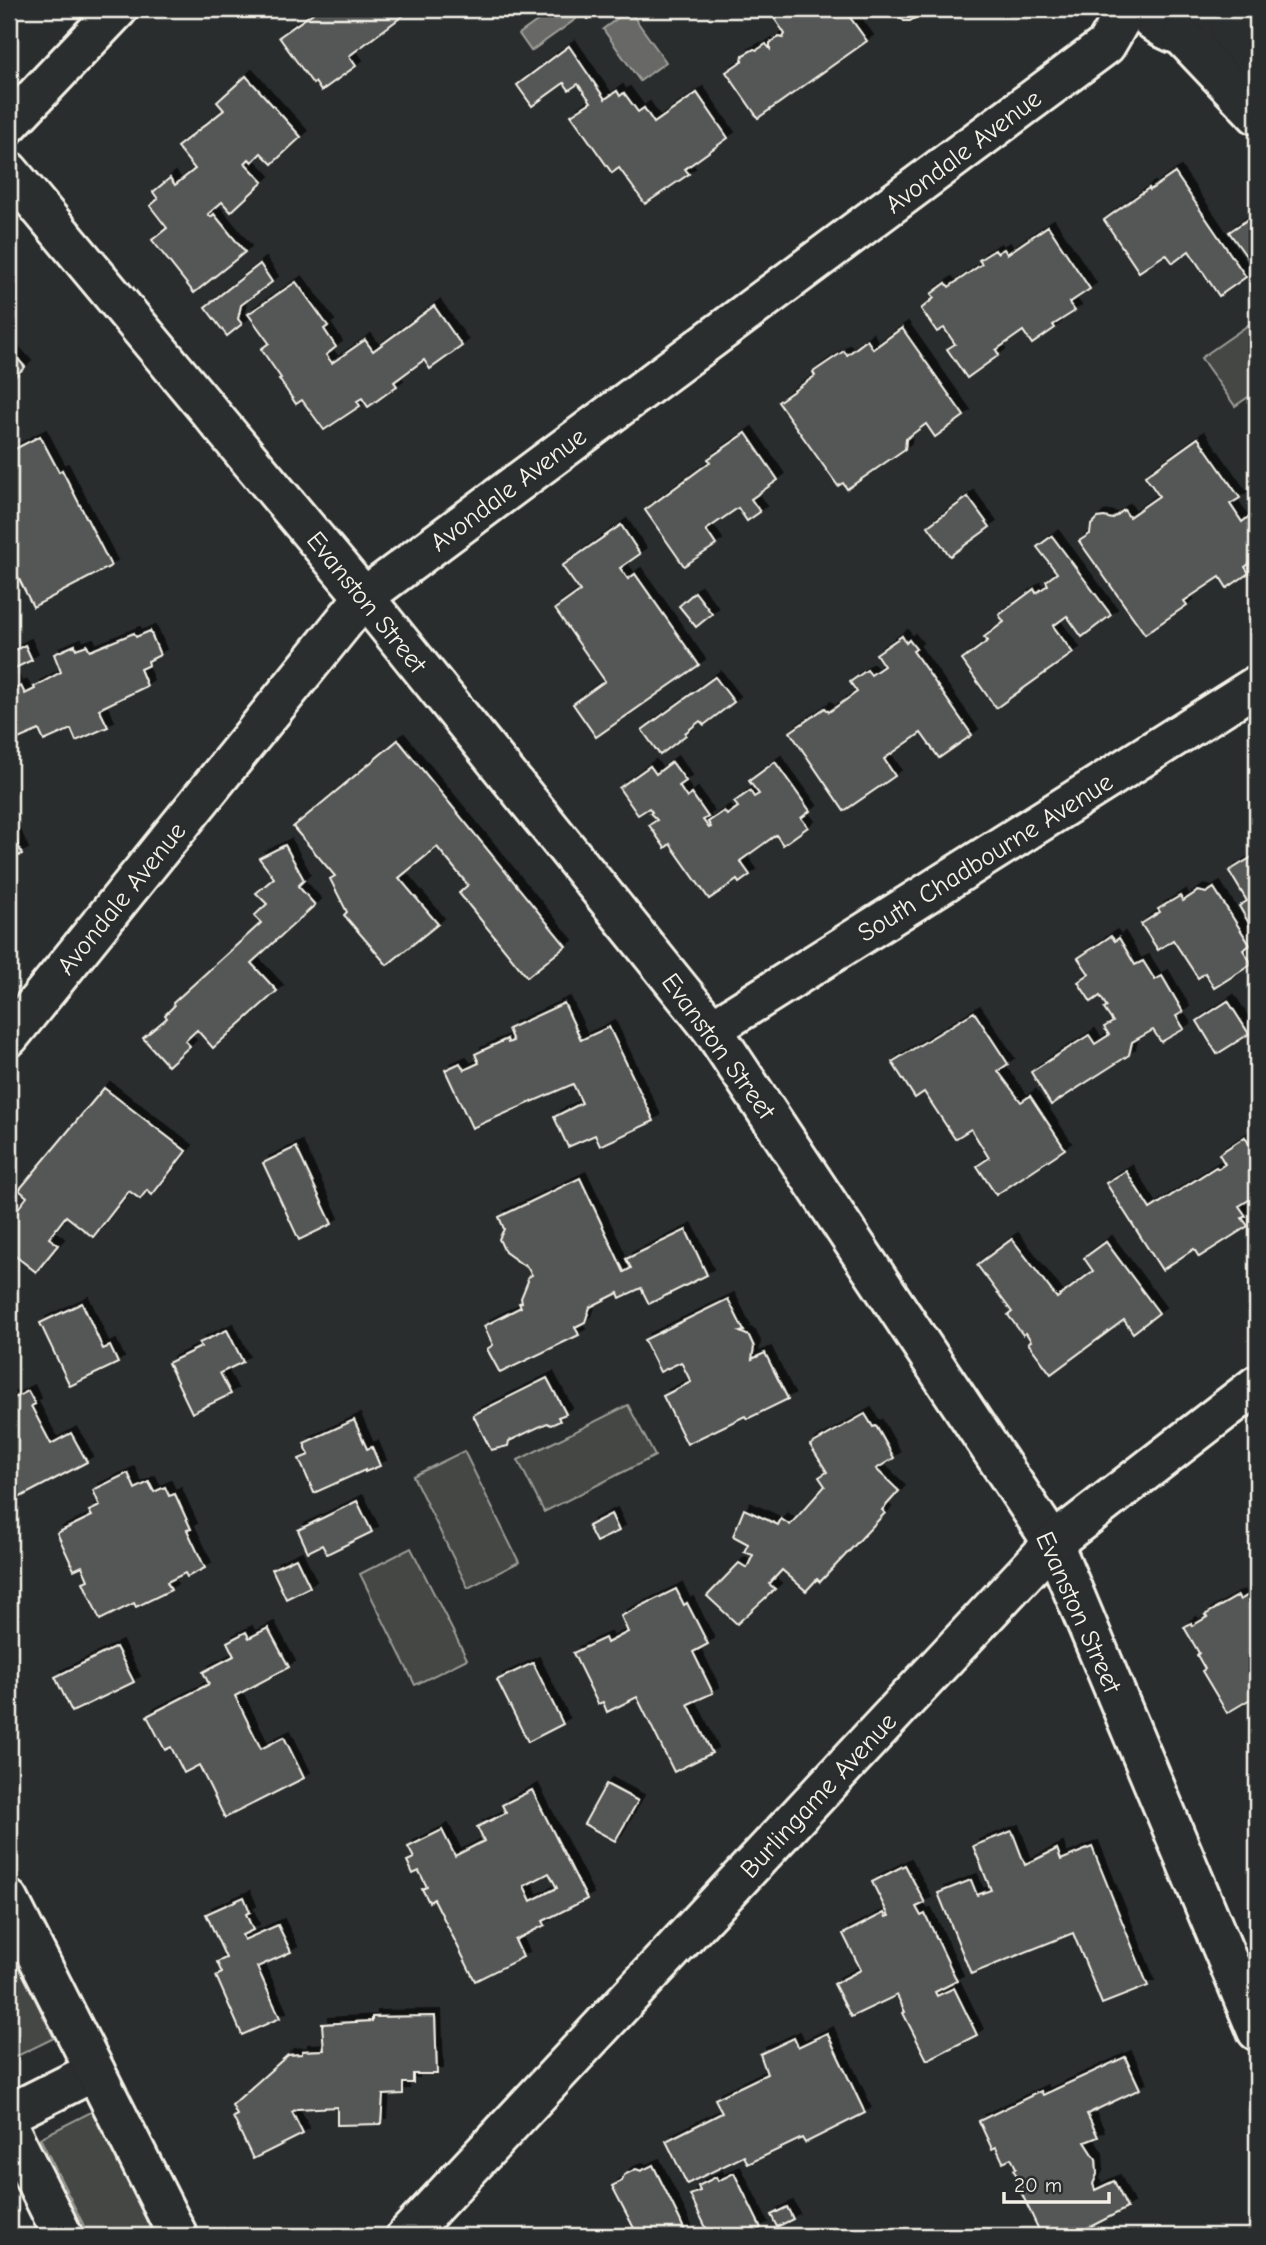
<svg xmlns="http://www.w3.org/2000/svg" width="1266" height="2245" viewBox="0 0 1266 2245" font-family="'Comic Neue',sans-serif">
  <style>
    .green { fill: #444645; stroke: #9c9c96; stroke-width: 2 }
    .water { fill: #676866; stroke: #9f9f9a; stroke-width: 2 }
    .building { fill: #555756; stroke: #f4f1e8; stroke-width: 2; fill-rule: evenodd; filter: url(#shadow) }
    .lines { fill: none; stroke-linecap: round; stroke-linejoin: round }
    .minor-casing { stroke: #f4f1e8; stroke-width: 44 }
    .major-casing { stroke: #f4f1e8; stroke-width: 44 }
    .minor { stroke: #2a2d2e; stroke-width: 38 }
    .major { stroke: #2a2d2e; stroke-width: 38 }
    .labels { text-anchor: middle; stroke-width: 5; stroke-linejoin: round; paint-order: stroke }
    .street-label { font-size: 26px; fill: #f4f1e8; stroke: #2a2d2e }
  </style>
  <defs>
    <filter id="shadow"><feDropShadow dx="6" dy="-6" stdDeviation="0" flood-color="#0009"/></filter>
  </defs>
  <rect width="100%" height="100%" fill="#2a2d2e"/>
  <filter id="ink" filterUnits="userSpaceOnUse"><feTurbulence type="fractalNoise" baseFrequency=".0143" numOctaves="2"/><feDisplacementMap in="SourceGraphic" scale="14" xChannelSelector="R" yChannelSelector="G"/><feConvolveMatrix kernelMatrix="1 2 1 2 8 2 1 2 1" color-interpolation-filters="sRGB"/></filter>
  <g filter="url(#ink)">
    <!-- green -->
    <g class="green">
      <polygon points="1257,319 1257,391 1235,406 1201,358"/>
      <polygon points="628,1405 655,1456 544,1512 518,1460"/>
      <polygon points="464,1451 519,1562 468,1588 413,1476"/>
      <polygon points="411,1548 467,1659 415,1685 360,1574"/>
      <polygon points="9,1946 54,2038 9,2060"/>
      <polygon points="93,2111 155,2236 89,2236 40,2138"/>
    </g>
    <!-- water -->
    <g class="water">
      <polygon points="554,9 569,9 576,19 531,51 519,34"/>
      <polygon points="629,10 666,62 640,81 603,29"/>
    </g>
    <!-- building -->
    <g class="building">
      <polygon points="412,9 349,56 356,66 321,91 315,82 313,84 279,37 313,13 312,9"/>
      <polygon points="581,9 602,9 588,19"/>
      <polygon points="768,9 840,9 844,14 846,12 867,41 758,118 726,72 742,61 743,55 754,49 757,50 766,44 770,49 770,43 779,37 783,38 785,34"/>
      <polygon points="878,9 929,9 910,21 904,21 899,15 896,17 891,10 883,16"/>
      <polygon points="569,46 605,99 617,91 620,96 624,93 638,112 644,108 654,123 697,93 728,138 685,169 689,174 645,204 619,168 612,173 571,115 591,102 578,84 569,90 564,83 532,106 517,85"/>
      <polygon points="246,76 301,137 272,164 261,153 252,162 249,159 245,163 263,182 231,212 222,202 208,214 211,217 214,214 245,252 194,293 152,240 167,228 150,206 158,199 153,192 170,178 175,185 195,169 177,147 224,110 217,102"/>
      <polygon points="1175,173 1246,277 1219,296 1189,251 1173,263 1166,254 1139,272 1104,220 1149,188 1150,190"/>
      <polygon points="1256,214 1257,259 1251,263 1229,232"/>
      <polygon points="1048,226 1090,289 1069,303 1075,311 1053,325 1055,328 1032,344 1023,331 996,350 999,355 967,378 947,349 955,344 944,328 937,332 921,309 934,298 931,294 946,283 949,287 982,264 979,260 995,250 997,253 1004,249 1007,254"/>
      <polygon points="260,264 272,282 241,305 238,319 242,324 227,336 205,307"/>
      <polygon points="296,282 328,326 324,329 336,347 326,355 332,363 365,340 373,351 434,306 462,346 430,369 424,360 394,382 397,386 368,407 362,398 357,401 360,406 324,430 302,400 296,404 279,379 281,378 261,349 269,343 248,314"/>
      <polygon points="902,328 964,416 935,437 926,424 906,439 905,449 847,489 843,483 838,486 778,402 815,376 813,372 844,351 847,355 867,340 873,349"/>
      <polygon points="9,349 25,367 9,382"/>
      <polygon points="746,433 778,480 751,499 760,512 747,521 738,508 706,530 716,545 684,566 645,510 710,462 708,459"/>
      <polygon points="40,436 59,472 62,470 111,566 33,607 9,559 9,452"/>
      <polygon points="1198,438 1240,498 1230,504 1242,522 1251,515 1257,524 1257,558 1245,567 1249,573 1227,588 1220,577 1184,601 1187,605 1145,634 1079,541 1090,534 1091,525 1098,518 1104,517 1112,519 1124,510 1129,517 1159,496 1145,476"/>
      <polygon points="968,497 990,527 950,556 928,526"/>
      <polygon points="621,525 640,554 620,568 628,579 635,574 699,665 596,737 573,704 605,681 555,609 580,591 562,566"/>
      <polygon points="1052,536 1111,615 1082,637 1067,616 1053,626 1073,653 996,708 962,660 988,641 984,637 1004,622 999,615 1034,589 1036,593 1048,585 1046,581 1057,573 1037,547"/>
      <polygon points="695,592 712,614 696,627 679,606"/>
      <polygon points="150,631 160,655 148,661 149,665 140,669 147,686 99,709 108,727 76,741 71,729 44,741 39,730 9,743 9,684 13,682 16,689 21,686 25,694 35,689 34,687 61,672 54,654 75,645 76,649 87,645 90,651 134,633 136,637"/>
      <polygon points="902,636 906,643 909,640 916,649 913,651 972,735 939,758 921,733 884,759 895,776 844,811 790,732 825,708 829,712 857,692 850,682 867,670 871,675 884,666 876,654"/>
      <polygon points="25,645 32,660 9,671 9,653"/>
      <polygon points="715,677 734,702 704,725 700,721 685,733 686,735 660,755 642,730"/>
      <polygon points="398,740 566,946 527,977 459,893 468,885 437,847 399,878 438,924 387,965 344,915 347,912 330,879 335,876 293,827"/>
      <polygon points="672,762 686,781 679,786 687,798 692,794 708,817 703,820 709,828 711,827 708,822 724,811 727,815 738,807 734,802 750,791 754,797 759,794 749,781 775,762 810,811 801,818 808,827 783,845 776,835 740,861 750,875 739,883 737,880 709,899 670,844 665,848 649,825 657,820 650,813 652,812 649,808 638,815 619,788 650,766 656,774"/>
      <polygon points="9,825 22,854 9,861"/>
      <polygon points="285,845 304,880 298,886 315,905 251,963 277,991 213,1048 197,1030 185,1041 190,1046 168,1066 143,1038 167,1018 165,1015 174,1006 173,1003 261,923 254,916 267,904 256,893 274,878 259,858"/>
      <polygon points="1257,854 1257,937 1239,906 1247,901 1229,871"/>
      <polygon points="1214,888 1250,945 1243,950 1252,964 1214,988 1205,973 1198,978 1173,940 1158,950 1141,924 1160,912 1158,909 1180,896 1183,901 1198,891 1206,893"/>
      <polygon points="1111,936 1115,941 1119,938 1135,965 1143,961 1155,980 1162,976 1183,1012 1176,1016 1184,1029 1161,1042 1153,1030 1132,1042 1129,1055 1051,1105 1031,1072 1089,1035 1095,1044 1109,1035 1104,1027 1113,1022 1104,1009 1107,1007 1100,996 1091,1002 1078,982 1089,974 1078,958"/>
      <polygon points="1228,1001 1249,1034 1217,1054 1197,1021"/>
      <polygon points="564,1003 581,1040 609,1027 654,1121 600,1146 595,1135 568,1147 554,1117 582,1103 573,1084 472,1128 445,1070 460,1063 464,1070 479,1063 475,1054 507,1039 508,1043 513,1041 508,1029"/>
      <polygon points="974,1012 1008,1064 998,1071 1021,1102 1030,1096 1065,1149 996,1195 977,1166 989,1158 971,1129 955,1139 924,1092 915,1098 892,1062"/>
      <polygon points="104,1088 186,1151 152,1195 147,1190 140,1199 129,1191 93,1237 66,1216 49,1238 58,1245 36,1272 9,1251 9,1220 27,1197 19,1190"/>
      <polygon points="1245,1137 1251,1147 1254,1146 1257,1151 1257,1195 1239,1206 1246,1216 1242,1218 1248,1226 1199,1257 1194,1249 1162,1270 1106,1183 1126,1171 1150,1209 1216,1167 1218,1169 1225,1164 1219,1154"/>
      <polygon points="296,1147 332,1224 299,1240 263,1163"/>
      <polygon points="580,1178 624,1272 631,1268 626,1259 686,1230 707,1275 649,1304 641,1288 620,1298 618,1293 590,1307 585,1322 575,1327 579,1335 500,1373 487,1349 493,1345 484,1326 521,1307 519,1303 522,1302 521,1298 528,1281 527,1278 532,1275 525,1264 523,1265 505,1252 499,1239 504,1229 499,1217"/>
      <polygon points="1012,1239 1057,1298 1093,1271 1084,1258 1106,1242 1159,1313 1133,1333 1124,1320 1051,1374 1028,1343 1031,1341 1026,1333 1023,1335 1008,1315 1012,1312 977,1265"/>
      <polygon points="728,1299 744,1331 740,1332 749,1336 754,1347 752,1359 765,1353 788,1399 747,1419 745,1416 687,1444 663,1396 691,1382 681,1362 660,1372 644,1340"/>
      <polygon points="82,1303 103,1349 110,1346 118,1363 70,1386 40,1323"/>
      <polygon points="227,1330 243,1362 220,1373 231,1394 192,1413 168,1363 201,1347 199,1343"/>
      <polygon points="547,1378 566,1414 558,1417 560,1421 551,1425 547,1423 509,1441 508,1446 491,1450 473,1415"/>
      <polygon points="28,1391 35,1404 31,1406 51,1444 71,1433 87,1462 9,1503 9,1396 11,1400"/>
      <polygon points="865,1414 873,1427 876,1426 894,1458 876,1469 899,1491 882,1510 885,1513 820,1582 817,1579 806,1591 782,1570 769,1584 775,1589 737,1624 707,1596 739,1563 747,1568 753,1555 744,1552 748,1544 733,1536 744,1509 778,1525 781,1519 790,1525 825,1486 819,1477 827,1472 810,1445"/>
      <polygon points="354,1420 367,1449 372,1447 380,1466 365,1472 365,1470 314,1493 299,1459 309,1455 304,1443"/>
      <polygon points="128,1473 135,1489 149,1482 154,1492 165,1487 169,1496 175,1494 191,1529 187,1530 205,1568 187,1577 185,1573 167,1582 171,1590 136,1607 134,1603 100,1620 83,1582 88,1580 82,1566 74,1570 57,1533 92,1516 89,1511 100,1506 93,1490"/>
      <polygon points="357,1501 372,1532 327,1554 322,1545 308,1552 298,1530"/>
      <polygon points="611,1514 619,1531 596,1542 588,1526"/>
      <polygon points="296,1558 310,1587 286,1599 272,1569"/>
      <polygon points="676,1589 684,1605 687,1603 708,1644 693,1652 713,1693 688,1704 712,1753 674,1772 637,1697 607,1712 603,1702 598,1704 573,1653 605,1638 607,1643 628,1632 621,1616"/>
      <polygon points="1257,1590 1257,1695 1227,1713 1202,1671 1205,1669 1197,1655 1199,1653 1184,1627 1191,1623 1192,1626 1207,1617 1205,1615 1238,1596 1240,1600"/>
      <polygon points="268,1628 289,1667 235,1696 261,1749 284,1737 304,1778 225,1818 199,1765 184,1773 171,1747 165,1750 147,1716 209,1684 203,1672 234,1656 227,1642 246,1632 249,1638"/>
      <polygon points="116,1647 134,1682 72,1712 55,1677"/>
      <polygon points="533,1663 563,1724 528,1742 497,1680"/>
      <polygon points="606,1784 638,1801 615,1841 584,1824"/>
      <path d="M532,1790l55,109 -44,22 2,4 -30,15 8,17 -48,24 -41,-82 -5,3 -7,-13 5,-2 -8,-16 -6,3 -6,-13 7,-3 -6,-11 34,-17 13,26 29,-15 -7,-14 29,-14 -4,-8zM549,1873l8,15 -26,13 -7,-15z"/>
      <polygon points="1012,1831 1025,1865 1057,1849 1061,1860 1092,1847 1148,1986 1102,2004 1073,1933 971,1974 938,1893 971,1880 977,1895 991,1890 973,1846"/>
      <polygon points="905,1865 925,1903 916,1907 921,1916 925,1914 957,1981 935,1992 937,1996 954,1988 977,2035 927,2060 903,2013 905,2012 897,1995 851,2017 834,1984 861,1970 843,1934 884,1913 886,1917 889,1916 872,1882"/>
      <polygon points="244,1897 250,1912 246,1914 253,1930 242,1935 244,1940 278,1925 291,1952 257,1967 280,2018 242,2035 216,1976 222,1973 217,1962 226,1958 206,1914"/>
      <polygon points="435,2016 437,2074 413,2074 413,2083 403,2083 403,2094 383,2095 381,2124 337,2125 337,2107 297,2109 292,2112 303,2134 253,2159 233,2117 237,2115 232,2105 288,2055 302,2054 302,2051 324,2050 322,2024 372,2021 372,2017"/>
      <polygon points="827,2033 865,2113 805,2143 802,2138 748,2164 744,2156 687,2184 666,2141 722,2113 715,2099 767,2074 760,2054 794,2038 798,2047"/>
      <polygon points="1125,2057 1140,2089 1087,2114 1098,2137 1085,2142 1096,2159 1097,2174 1093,2184 1095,2190 1114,2181 1127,2208 1084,2230 1087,2236 1025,2236 1039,2230 1019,2188 1024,2185 1013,2170 1016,2168 1011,2158 1003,2162 996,2147 992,2149 979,2121 1041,2091 1043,2095"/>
      <polygon points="653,2165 680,2220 687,2236 638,2236 612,2186 622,2181 624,2175 636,2169 641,2171"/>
      <polygon points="734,2173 761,2228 752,2232 754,2236 710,2236 690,2195 700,2191 698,2186 716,2177 718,2181"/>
      <polygon points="787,2207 793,2219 777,2227 771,2215"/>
    </g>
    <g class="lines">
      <!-- minor casing -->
      <g class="minor-casing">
        <g id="minor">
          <path d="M1141,9c28,34 76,40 102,0"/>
          <polyline points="1229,26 1257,86"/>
          <polyline points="1182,36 1257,115"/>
          <polyline points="9,124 118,9"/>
          <polyline points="9,171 364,597 712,1029 1053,1543 1257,2031"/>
          <polyline points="712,1029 1257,685"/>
          <polyline points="9,1037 364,597 1106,45 1127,9"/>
          <polyline points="9,2114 95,2071"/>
          <polyline points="406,2236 1053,1543 1257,1385"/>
        </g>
      </g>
      <!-- major casing -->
      <g class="major-casing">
        <g id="major">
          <polyline points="9,1900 178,2236"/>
          <polyline points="9,2128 63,2236"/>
        </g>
      </g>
      <!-- minor -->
      <use href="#minor" class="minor"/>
      <!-- major -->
      <use href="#major" class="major"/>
    </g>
  </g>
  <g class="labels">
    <!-- street labels -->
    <g class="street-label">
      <text transform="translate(963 151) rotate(-37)" y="9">Avondale Avenue</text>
      <text transform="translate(508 489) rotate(-37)" y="9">Avondale Avenue</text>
      <text transform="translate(367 602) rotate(51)" y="9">Evanston Street</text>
      <text transform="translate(985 857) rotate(-32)" y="9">South Chadbourne Avenue</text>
      <text transform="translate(121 898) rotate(-51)" y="9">Avondale Avenue</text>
      <text transform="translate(719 1046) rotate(54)" y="9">Evanston Street</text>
      <text transform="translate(1079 1612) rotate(66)" y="9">Evanston Street</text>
      <text transform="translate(818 1795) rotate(-47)" y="9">Burlingame Avenue</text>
    </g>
  </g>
  <!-- margin -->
  <rect width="1266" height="2245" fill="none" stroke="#2a2d2e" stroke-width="35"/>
  <rect x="18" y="18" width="1231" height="2210" fill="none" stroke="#f4f1e8" stroke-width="2.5" filter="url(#ink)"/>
  <!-- scale -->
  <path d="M1004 2192v10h105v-10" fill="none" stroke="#f4f1e8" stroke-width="3.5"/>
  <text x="1014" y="2192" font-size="21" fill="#f4f1e8" stroke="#2a2d2e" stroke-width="5" paint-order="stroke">20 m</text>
</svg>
